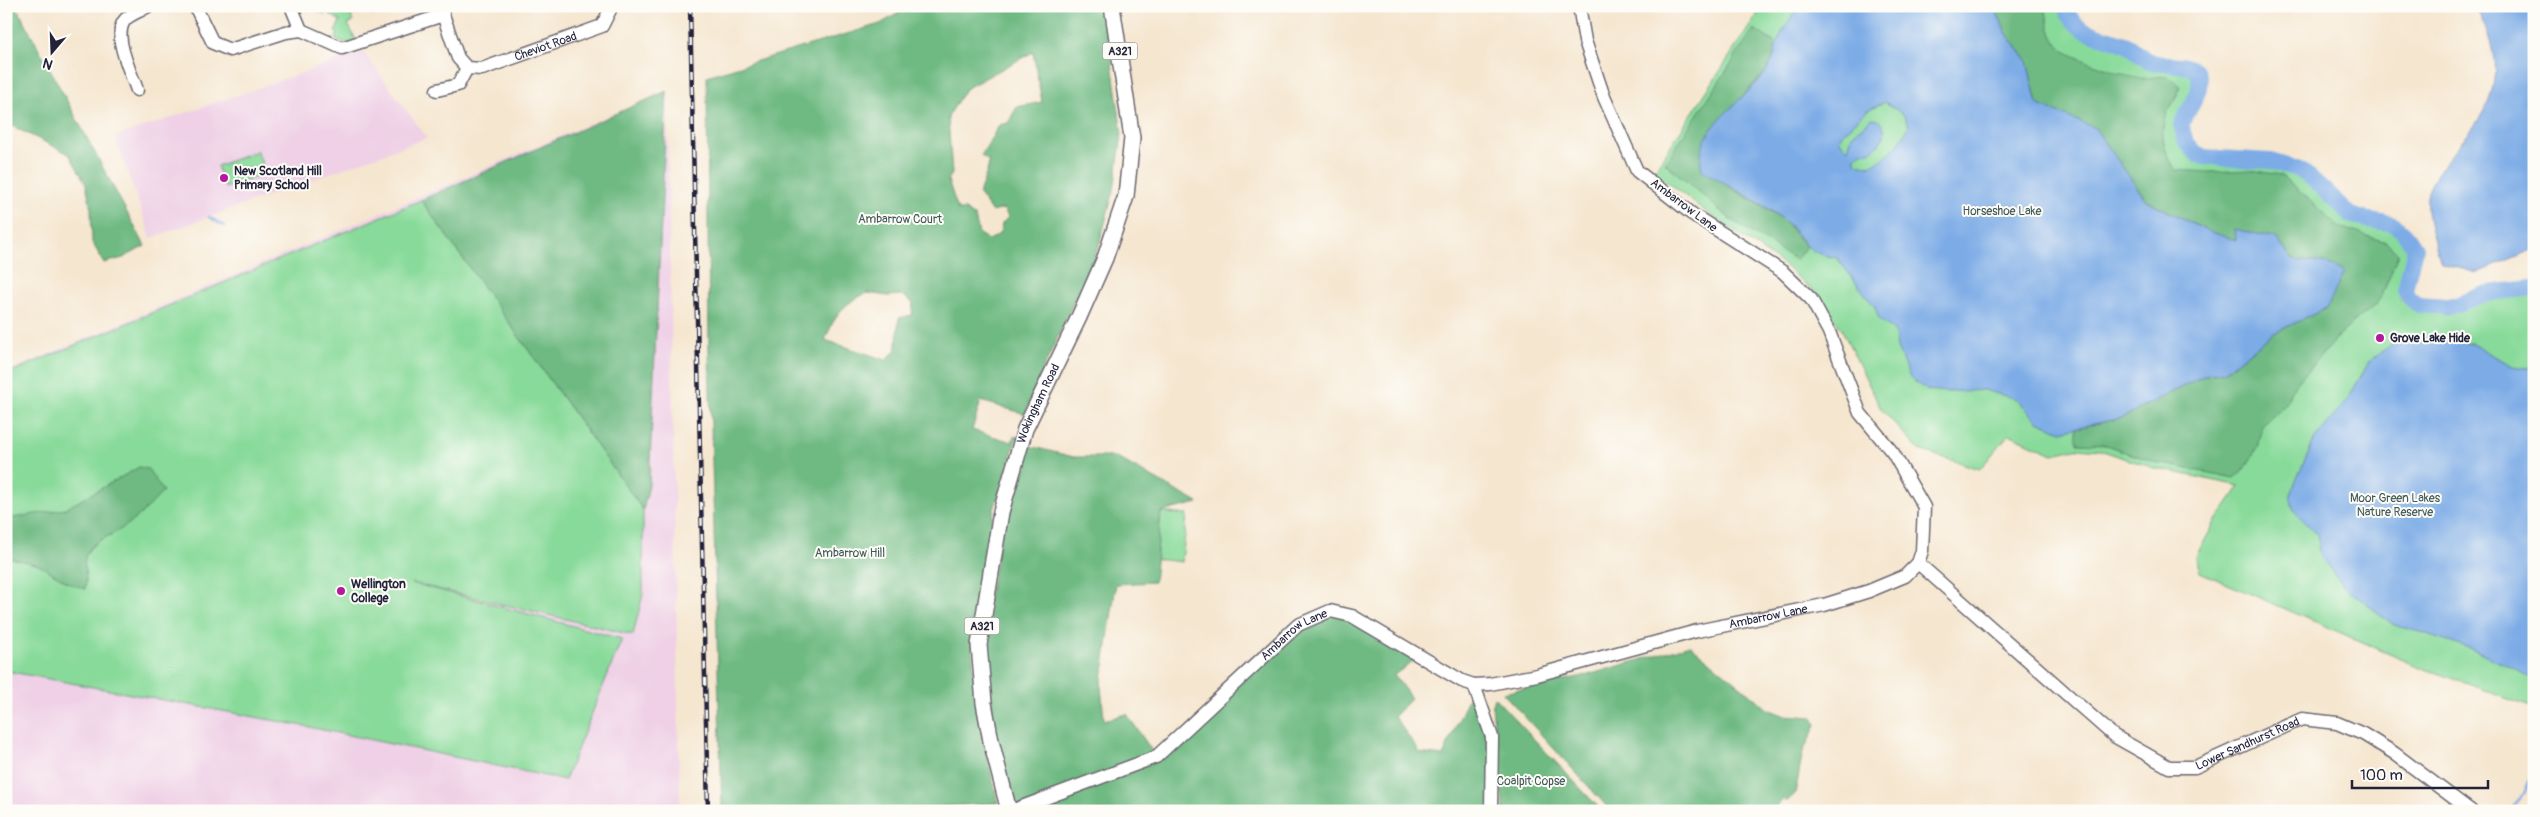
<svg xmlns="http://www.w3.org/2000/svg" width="2540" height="817" viewBox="0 0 2540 817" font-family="Pangolin,sans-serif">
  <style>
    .built { fill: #efd0e6 }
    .green { fill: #88da9a; stroke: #557e6a }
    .forest { fill: #6eba82; stroke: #486e5e; fill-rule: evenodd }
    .water { fill: #7babe6; stroke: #4e6690; fill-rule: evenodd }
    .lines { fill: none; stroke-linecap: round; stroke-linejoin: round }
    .stream { stroke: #7babe6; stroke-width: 2.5 }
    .river { stroke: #7babe6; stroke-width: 16 }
    .minor-casing { stroke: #6c676f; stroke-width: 15 }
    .major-casing { stroke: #6c676f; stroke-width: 18 }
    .minor { stroke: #fff; stroke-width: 12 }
    .major { stroke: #fff; stroke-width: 15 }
    .rail-casing { stroke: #22223b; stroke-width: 4.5 }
    .rail { stroke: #fdfcf7; stroke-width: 2.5; stroke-dasharray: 8; stroke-linecap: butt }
    .poi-dot { fill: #b5179e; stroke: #fdfcf7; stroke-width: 2 }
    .labels { text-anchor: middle; stroke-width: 4; stroke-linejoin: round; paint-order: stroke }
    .shield { fill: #fdfcf7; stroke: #646373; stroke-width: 1 }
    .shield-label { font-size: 11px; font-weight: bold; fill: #22223b }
    .street-label { font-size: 12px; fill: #22223b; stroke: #fdfcf7 }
    .poi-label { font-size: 12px; font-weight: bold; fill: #22223b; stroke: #fdfcf7; text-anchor: start }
    .park-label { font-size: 12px; fill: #415958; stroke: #fdfcf7 }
  </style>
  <rect width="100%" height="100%" fill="#fdfcf7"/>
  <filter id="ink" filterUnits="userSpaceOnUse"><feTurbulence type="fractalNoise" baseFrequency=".02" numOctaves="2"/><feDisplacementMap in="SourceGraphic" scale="10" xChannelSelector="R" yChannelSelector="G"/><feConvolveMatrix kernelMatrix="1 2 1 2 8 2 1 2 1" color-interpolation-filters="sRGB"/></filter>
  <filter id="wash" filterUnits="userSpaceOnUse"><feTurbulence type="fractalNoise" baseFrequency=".0096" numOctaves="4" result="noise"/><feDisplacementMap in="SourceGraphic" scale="20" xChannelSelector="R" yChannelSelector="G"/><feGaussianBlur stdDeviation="1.12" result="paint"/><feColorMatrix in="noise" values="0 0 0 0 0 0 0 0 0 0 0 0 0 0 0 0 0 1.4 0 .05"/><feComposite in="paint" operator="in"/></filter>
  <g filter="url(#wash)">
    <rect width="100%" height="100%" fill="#f5e6cf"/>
    <!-- built -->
    <g class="built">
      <polygon points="363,52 427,138 151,238 115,137"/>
      <polygon points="667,91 680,811 6,811 6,372"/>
    </g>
    <!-- green -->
    <g class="green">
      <polygon points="314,6 385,6 380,8 381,12 371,15 368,10 351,16 353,22 348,24 356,40 349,43 335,40 338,33 335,32 340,21 327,12 325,14 314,9 308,11"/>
      <path d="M1763,6h305l5,13 24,16 34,9 20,15 23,2 22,8c15,17 -4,38 -13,55l5,16 9,10 74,9 28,8 29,21 24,25 31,5 20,8 16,22 -10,40 -10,12 48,15 40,-19 47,-8v420l-117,-42 -217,-94 -4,-16 19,-34 25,-36 -86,-18 -54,-18 -21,-2 -26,6 -44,-20 -29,35 -61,-19 -38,-41 -39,-79 -25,-36 -31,-27 -88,-61 -44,-35z"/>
      <polygon points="257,151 266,173 225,188 217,166"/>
      <polygon points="421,200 643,510 643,594 633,635 412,583 622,639 565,780 309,727 6,671 6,374"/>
      <polygon points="1161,512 1187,515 1182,562 1156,559"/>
    </g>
    <!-- forest -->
    <g class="forest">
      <polygon points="6,6 16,6 145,246 123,258 104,263 92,242 91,208 86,184 69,154 6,123"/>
      <path d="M911,6h193l18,128 -8,55 -16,60 -63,138 -10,27 -44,-13 -9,29 40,12 2,-6 3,1 -23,72 -22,135 4,61 22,98 -125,8h-151l-13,-457 -2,-278 173,-52zM1033,52l9,50 -25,5 -9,16 -9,2 -18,31 8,5c-1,13 -7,21 -10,33l13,18 12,-3 4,8 -6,7c-1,10 -5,12 -13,16l-10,-6 -4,-17 -10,-7h-7l-10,-30 4,-6 -4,-57 17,-28zM867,293l21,3 14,-1 11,8 -1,12 -13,3 -3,32 -10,10 -61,-20c11,-26 16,-35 42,-47z"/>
      <path d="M1994,6h51c3,15 5,33 17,43 9,8 63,27 76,29 16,2 31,-9 42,9 -2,9 -7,16 -12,24 -10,20 -4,42 8,59l34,2 41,-2 30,5 58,52 47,15 12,12 -16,42 -8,10 -35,29 -48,55 -5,14 -24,22 -5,22 -12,21 -10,9 -78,-15 -54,-19 -26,-1v-15l45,-10 83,-43 19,-3 50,-39 53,-25 -4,-45 -30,-3 -17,-22 -40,-8 1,11 -32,-11 -59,-30 -51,-71 -58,-25 -10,-43 -20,-27z"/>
      <polygon points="1754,29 1777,44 1776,55 1767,70 1709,132 1702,170 1783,219 1806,247 1796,260 1730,219 1665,163"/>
      <polygon points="667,91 649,485 643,510 421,200"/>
      <polygon points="1020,442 1033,447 1074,457 1116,457 1198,503 1161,512 1154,582 1116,584 1101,686 1104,720 1127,714 1156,757 1298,625 1330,611 1421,656 1394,675 1411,698 1394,716 1420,753 1443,756 1474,685 1492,737 1491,811 1009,811 979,645"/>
      <path d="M139,467l9,2 15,22c-9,12 -34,35 -47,41 -10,6 -21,9 -28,19 -8,11 1,25 -3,38l-16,-6 -30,-18 -33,-8v-38l59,-10z"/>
      <polygon points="1690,645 1768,709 1783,715 1813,717 1816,725 1803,752 1795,794 1786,802 1783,799 1773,811 1611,811 1503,693 1588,675"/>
      <polygon points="1494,697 1602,811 1504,811 1492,706"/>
    </g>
    <!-- water -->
    <g class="water">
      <path d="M1798,6h196l13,28 20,27 10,43 58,24 51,72 59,30 31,10 -1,-11 41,9 17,22 30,3 21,8 -17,37 -53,25 -50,39 -19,3 -83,43 -61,13 -23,-10 -22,-22 -32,-9 -37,2 -21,-2 -16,-12 -13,-30 -2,-16 -16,-13 -4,-12 -38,-49c-37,-6 -31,-19 -55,-39 -20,-17 -57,-34 -80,-49 -11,-43 47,-70 66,-102 7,-11 6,-15 9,-25 5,-13 15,-25 21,-37zM1885,102l19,13 5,11c-8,17 -35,52 -54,35v-3l6,-6h10c11,-11 21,-20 6,-33l-5,-1 -20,17 -4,14 -8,-7 1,-7 28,-26z"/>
      <path d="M2475,6h59v243l-57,24 -36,-10c-6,-20 -20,-54 -12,-74 9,-21 27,-39 40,-56 35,-44 31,-79 6,-127z"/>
      <polygon points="2426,337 2472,344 2513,366 2534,369 2534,679 2469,648 2421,632 2394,625 2342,585 2321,557 2317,534 2294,511 2290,494 2314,440 2348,399 2369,362 2390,345"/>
    </g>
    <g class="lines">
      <!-- stream -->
      <g class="stream">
        <polyline points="209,217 224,226"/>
        <polyline points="2508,811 2523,794 2534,768"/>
      </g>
      <!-- river -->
      <path class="river" d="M2065,6c9,30 38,28 62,39 9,4 14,13 22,16 15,6 32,0 46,9 14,17 -8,39 -14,55l5,17 10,11 8,4 66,4 27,8 13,8 41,38c31,13 42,-4 64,33l-10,42 5,9 9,6 30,2 39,-14 46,-5"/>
    </g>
  </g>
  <g filter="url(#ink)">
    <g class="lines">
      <!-- minor casing -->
      <g class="minor-casing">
        <g id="minor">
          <polyline points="195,6 213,43 230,50 286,32 301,30 342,48 443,15"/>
          <polyline points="291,6 301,30"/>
          <path id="s1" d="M440,6l18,52 9,10 15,1 120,-43 10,-20"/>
          <path d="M137,90c-6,-18 -28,-59 -9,-73 6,-4 14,-7 20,-11"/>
          <polyline points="437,90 458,85 467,68"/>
          <path id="s2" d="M1918,563l196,173 55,31h26l107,-48 35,4 26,11 31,19 77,58"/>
          <polyline points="1474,685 1492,737 1491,811"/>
          <path id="s3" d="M1011,811l145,-54 142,-132 32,-14 22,5 110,65 12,4 16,-1 47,-9 160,-44 127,-26 45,-14 36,-15 13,-13 4,-12 2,-44 -31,-54 -33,-40 -31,-81 -18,-33 -28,-27 -91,-58 -55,-43 -33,-74 -19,-56 -6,-35"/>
        </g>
      </g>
      <!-- major casing -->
      <g class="major-casing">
        <g id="major">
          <path id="s4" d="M1009,811l-18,-70 -7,-38 -5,-58 22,-133 24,-83 54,-112 26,-59 21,-62 6,-58 -20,-132"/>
        </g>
      </g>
      <!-- minor -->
      <use href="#minor" class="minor"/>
      <!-- major -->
      <use href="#major" class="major"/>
      <!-- rail casing -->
      <g class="rail-casing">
        <polyline id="rail" points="690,6 708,811"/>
      </g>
      <!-- rail -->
      <use href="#rail" class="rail"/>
    </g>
  </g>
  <!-- markers -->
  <g class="poi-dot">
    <circle cx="224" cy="178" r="5"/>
    <circle cx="2380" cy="338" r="5"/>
    <circle cx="341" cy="591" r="5"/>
  </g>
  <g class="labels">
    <!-- shield labels -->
    <g class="shield">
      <rect x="1102.5" y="42.5" width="35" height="17" rx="4"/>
      <rect x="964.5" y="617.5" width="35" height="17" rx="4"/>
    </g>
    <g class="shield-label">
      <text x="1120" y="55">A321</text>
      <text x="982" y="630">A321</text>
    </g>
    <!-- street labels -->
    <g class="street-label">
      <text dy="4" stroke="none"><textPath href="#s1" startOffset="151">Cheviot Road</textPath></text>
      <text transform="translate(1684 205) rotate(37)" y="4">Ambarrow Lane</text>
      <text dy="4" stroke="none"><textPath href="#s4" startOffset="419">Wokingham Road</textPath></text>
      <text dy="4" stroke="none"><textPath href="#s3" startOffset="849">Ambarrow Lane</textPath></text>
      <text dy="4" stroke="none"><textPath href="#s3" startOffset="340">Ambarrow Lane</textPath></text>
      <text dy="4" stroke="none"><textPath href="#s2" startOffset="408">Lower Sandhurst Road</textPath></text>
    </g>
    <!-- poi labels -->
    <g class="poi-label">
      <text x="234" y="175">New Scotland Hill<tspan x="234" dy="14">Primary School</tspan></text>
      <text x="2390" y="342">Grove Lake Hide</text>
      <text x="351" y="588">Wellington<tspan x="351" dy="14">College</tspan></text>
    </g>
    <!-- park labels -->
    <g class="park-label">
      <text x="2002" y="215">Horseshoe Lake</text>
      <text x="900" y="223">Ambarrow Court</text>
      <text x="2395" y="502">Moor Green Lakes<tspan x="2395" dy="14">Nature Reserve</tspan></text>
      <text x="850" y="557">Ambarrow Hill</text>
      <text x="1531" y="785">Coalpit Copse</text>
    </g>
  </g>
  <!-- margin -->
  <rect width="2540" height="817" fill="none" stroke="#fdfcf7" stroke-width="25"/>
  <!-- north arrow -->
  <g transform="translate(52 52) rotate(199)" stroke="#fdfcf7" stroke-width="4" paint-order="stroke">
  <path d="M0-4L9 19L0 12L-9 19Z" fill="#22223b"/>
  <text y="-8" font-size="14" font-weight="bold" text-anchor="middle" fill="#22223b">N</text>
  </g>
  <!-- scale -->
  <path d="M2352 780v8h136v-8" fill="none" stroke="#22223b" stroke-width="2.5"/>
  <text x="2360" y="780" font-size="15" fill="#22223b" stroke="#fdfcf7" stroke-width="4" paint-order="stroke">100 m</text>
</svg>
